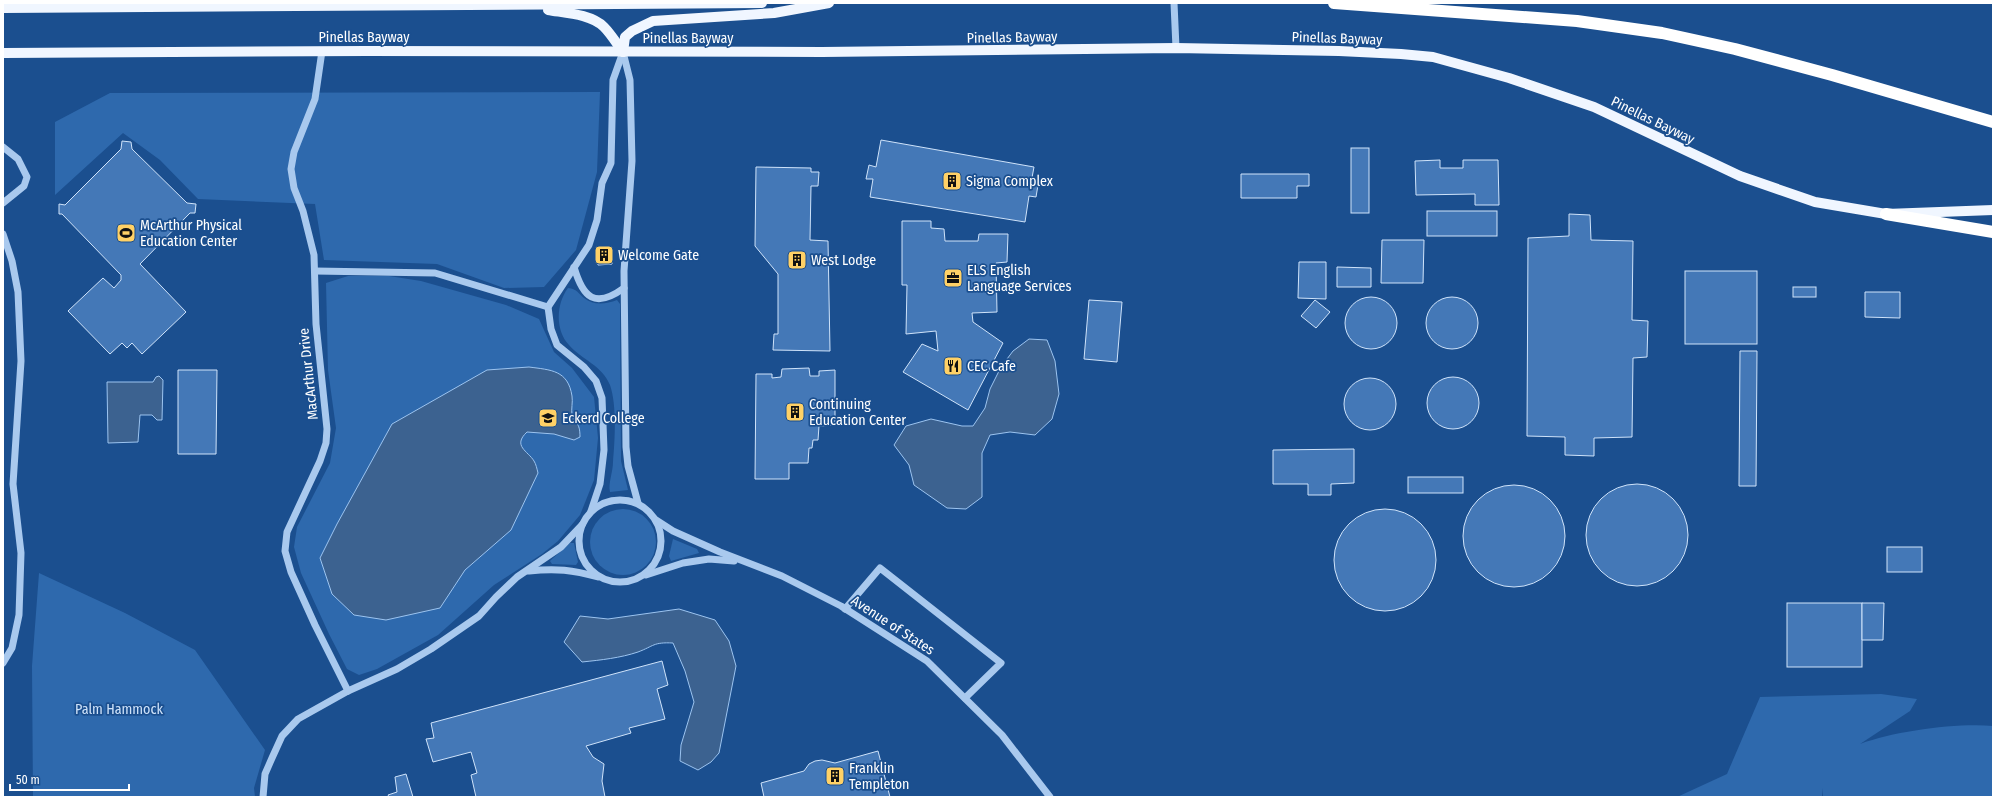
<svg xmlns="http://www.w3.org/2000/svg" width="1996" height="800" viewBox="0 0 1996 800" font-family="'Fira Sans Condensed',sans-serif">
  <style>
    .green { fill: #2e69ad }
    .water { fill: #3c6290; stroke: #9cc4f0 }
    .building { fill: #4478b7; stroke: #cfe3fa }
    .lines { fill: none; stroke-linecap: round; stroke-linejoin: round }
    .minor { stroke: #a9c9ee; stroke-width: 7 }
    .major { stroke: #f0f6ff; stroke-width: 10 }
    .highway { stroke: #fff; stroke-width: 12 }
    .labels { text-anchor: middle; stroke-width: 3.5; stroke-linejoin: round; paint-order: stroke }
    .street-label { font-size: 14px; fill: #fff; stroke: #1b4f8f }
    .poi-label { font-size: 14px; fill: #fff; stroke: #1b4f8f; text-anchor: start }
    .park-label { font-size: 14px; fill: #cfe3fa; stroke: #1b4f8f }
  </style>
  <rect width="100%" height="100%" fill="#1b4f8f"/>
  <!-- green -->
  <g class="green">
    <polygon points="600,92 597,172 576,250 544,287 504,288 437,264 324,260 315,204 198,199 160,160 123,133 55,195 55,122 110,93"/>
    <polygon points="348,276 389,276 421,281 506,305 539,319 554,352 572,368 594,397 598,438 594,480 580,515 558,541 542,554 494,585 438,635 377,669 359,675 347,669 329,634 301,573 294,547 297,527 330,463 336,428 328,370 326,283"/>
    <path d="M568,288c9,1 10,5 16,10 10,8 22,6 33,2l3,4 1,157 7,29 -18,2c-2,-9 3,-20 3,-30 2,-21 4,-57 -3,-77 -8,-20 -28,-25 -41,-40 -14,-15 -13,-41 -1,-57z"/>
    <circle cx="623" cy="542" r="33"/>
    <polygon points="673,539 697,549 699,553 671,561 669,556"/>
    <polygon points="570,543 574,543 578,562 576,565 552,564 550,561 552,559"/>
    <polygon points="39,573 125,613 195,650 265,750 254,788 255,797 33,797 32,666"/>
    <path d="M1881,694l36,5 -7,12 -50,33c36,-13 95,-21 133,-18v71h-170l-1,-9v9h-145l50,-23 33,-77z"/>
  </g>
  <!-- water -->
  <g class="water">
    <polygon points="1029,339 1047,340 1055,361 1059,394 1052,419 1035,435 1010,432 990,435 982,453 982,497 966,509 947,508 914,485 909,465 894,445 906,426 931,419 962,426 973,426 985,408 990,389 1001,367 1013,351"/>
    <path d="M529,367c22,3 39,3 43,29 1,6 -1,13 0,19 3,10 8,6 8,22l-6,3 -20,-6 -27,-2c-15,14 1,19 7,29 2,3 3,8 4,12l-27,57 -46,40 -25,38 -54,12 -32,-5 -22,-21 -12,-36 17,-34 55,-100 95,-54z"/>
    <polygon points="159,376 163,380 162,420 157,420 152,415 140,415 138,442 108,443 107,382 153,382 156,377"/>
    <path d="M679,609l36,11 14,21 7,25 -17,87 -8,9 -13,8 -18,-9 1,-16 13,-43 -9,-31 -12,-28c-20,-1 -19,3 -35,9 -18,6 -37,8 -56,10l-18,-20 16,-26 28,3z"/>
  </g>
  <!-- building -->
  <g class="building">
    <polygon points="881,140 1034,167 1031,183 1038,185 1036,197 1029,196 1025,222 870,197 873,179 866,179 869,165 876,167"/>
    <polygon points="122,141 131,142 132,149 187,203 196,204 195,213 190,213 140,264 186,312 142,354 132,343 127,348 122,343 110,354 68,311 103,278 114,288 121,280 121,275 62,214 59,214 59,204 65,205 121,149"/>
    <rect x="1351" y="148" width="18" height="65"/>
    <polygon points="1440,160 1440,168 1463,168 1463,160 1498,160 1499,205 1475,205 1475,194 1416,195 1415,161"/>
    <polygon points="756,167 811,168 811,172 819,172 818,186 811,186 810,240 828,241 830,351 773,350 774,334 778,334 778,274 755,246"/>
    <polygon points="1241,174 1309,174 1309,186 1297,186 1297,198 1241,198"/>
    <rect x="1427" y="211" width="70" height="25"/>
    <polygon points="1569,214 1590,215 1591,240 1633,241 1632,320 1648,321 1647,357 1633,358 1632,437 1594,438 1594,456 1565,455 1565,437 1527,436 1528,238 1569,236"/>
    <polygon points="902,221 931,221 931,228 944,229 945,241 978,241 979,234 1008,234 1007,262 996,263 997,312 972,313 973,322 1003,343 968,410 903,372 922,344 938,351 936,331 906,334 907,285 902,285"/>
    <polygon points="1382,240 1424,240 1423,283 1381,283"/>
    <polygon points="597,247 611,247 612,264 598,265"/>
    <polygon points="1299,262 1326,262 1326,299 1298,298"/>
    <polygon points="1337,267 1371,268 1371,287 1337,287"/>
    <rect x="1685" y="271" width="72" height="73"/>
    <rect x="1793" y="287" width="23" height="10"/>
    <polygon points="1865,292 1900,292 1900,318 1865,317"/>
    <circle cx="1371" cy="323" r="26"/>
    <circle cx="1452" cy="323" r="26"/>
    <polygon points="1089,300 1122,302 1117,362 1084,359"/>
    <polygon points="1315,300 1330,312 1316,328 1301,316"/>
    <polygon points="1740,351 1757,351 1756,486 1739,486"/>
    <polygon points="809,368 810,376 819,376 819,371 835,370 835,425 819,426 818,440 813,440 812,448 809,448 808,463 789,463 789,479 755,479 756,374 772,374 772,378 781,377 782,369"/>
    <polygon points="178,370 217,370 216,454 178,454"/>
    <circle cx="1453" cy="403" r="26"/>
    <circle cx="1370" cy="404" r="26"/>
    <polygon points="1354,449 1354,483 1331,484 1331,495 1308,495 1308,484 1273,484 1273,450"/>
    <rect x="1408" y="477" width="55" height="16"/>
    <circle cx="1637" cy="535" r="51"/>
    <circle cx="1514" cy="536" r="51"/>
    <circle cx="1385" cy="560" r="51"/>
    <rect x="1887" y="547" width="35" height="25"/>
    <rect x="1787" y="603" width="75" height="64"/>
    <polygon points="1862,603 1884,603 1883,640 1862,640"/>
    <polygon points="662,661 668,685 657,689 665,719 629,728 631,733 586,746 593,757 604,764 602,781 605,797 476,797 471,775 477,773 471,752 433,762 426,739 434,738 431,723"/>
    <polygon points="878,751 890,797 764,797 761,783 804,771 809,764 815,761 822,760 835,763"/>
    <polygon points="406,774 413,797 389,797 388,795 397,792 395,777"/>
  </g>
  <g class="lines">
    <!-- minor -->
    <g class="minor">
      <polyline points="1174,3 1176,48"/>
      <polyline points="322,51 315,99 294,152 291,169 294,188 303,211 314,255 316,324 327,429 326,443 320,461 287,532 285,551 291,572 315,625 348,691"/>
      <polyline points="623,52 630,80 632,161 624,271 626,447 628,466 638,503"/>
      <polyline points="3,147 18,159 27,177 24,186 3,203"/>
      <polyline points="3,234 12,261 18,292 21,361 13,484 21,553 19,615 12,648 3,663"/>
      <path d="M574,267c9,31 21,42 50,21"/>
      <polyline points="315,271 435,273 548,307"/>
      <circle cx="620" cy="541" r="41"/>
      <polyline points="591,511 600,484 604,450 602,398 596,381 584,367 557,345 551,329 548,307 589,245 597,220 602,183 611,163 613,80 623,52"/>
      <polyline points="656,520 673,531 720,552 782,576 841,606 927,661 1002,735 1050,797"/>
      <path d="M529,571c27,-3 44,-1 69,6"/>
      <polyline points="646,575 683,563 709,559 734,561"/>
      <polyline points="845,609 880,568 1001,663 965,698"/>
      <polyline points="263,797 265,774 272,758 282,736 298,719 348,691 397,669 431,649 479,616 496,597 517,577 561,547 582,525"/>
    </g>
    <!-- major -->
    <g class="major">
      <polyline points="3,8 762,3"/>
      <path d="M548,10c17,3 43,4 56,17 7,7 13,17 19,25"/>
      <polyline points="623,52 625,37 632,31 653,21 774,13 829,3"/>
      <polyline points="3,53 367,51 822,52 1176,48 1339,51 1401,54 1433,57 1509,78 1594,107 1740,176 1815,202 1886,214 1993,210"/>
    </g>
    <!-- highway -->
    <g class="highway">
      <polyline points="1334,3 1577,21 1662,33 1735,49 1832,75 1993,122"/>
      <polyline points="1886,214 1993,232"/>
    </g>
  </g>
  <!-- icons -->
  <defs>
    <g id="building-square" transform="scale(1)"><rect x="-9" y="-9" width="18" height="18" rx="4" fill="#ffd166" stroke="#1b4f8f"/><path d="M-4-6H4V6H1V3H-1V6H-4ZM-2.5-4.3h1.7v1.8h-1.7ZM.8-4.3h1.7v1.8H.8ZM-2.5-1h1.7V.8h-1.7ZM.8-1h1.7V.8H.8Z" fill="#111"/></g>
    <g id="stadium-square" transform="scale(1)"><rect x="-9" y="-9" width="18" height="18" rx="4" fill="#ffd166" stroke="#1b4f8f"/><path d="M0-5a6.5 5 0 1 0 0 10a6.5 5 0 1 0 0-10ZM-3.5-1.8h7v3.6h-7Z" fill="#111"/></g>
    <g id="office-square" transform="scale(1)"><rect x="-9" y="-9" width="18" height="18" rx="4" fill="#ffd166" stroke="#1b4f8f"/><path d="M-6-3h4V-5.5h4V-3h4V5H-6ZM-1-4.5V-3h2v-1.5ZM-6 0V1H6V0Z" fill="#111"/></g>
    <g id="restaurant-square" transform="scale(1)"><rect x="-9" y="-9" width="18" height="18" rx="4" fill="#ffd166" stroke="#1b4f8f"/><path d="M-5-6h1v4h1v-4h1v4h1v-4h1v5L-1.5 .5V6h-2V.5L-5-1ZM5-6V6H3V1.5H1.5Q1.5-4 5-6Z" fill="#111"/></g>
    <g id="university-square" transform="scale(1)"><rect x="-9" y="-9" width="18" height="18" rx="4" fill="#ffd166" stroke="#1b4f8f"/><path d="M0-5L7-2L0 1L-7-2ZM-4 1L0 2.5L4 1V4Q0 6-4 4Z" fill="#111"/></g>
  </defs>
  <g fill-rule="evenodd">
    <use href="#building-square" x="952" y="181"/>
    <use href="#stadium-square" x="126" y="233"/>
    <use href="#building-square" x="604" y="255"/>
    <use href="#building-square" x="797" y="260"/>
    <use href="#office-square" x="953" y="278"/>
    <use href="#restaurant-square" x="953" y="366"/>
    <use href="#building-square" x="795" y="412"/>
    <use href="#university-square" x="548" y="418"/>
    <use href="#building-square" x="835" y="776"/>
  </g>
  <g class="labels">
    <!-- street labels -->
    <g class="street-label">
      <text x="364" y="42">Pinellas Bayway</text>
      <text transform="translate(1012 37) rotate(-1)" y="5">Pinellas Bayway</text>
      <text x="688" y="43">Pinellas Bayway</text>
      <text transform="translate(1337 38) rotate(2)" y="5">Pinellas Bayway</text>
      <text transform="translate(1653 120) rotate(26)" y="5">Pinellas Bayway</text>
      <text transform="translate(308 374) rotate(-96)" y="5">MacArthur Drive</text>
      <text transform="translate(893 625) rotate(33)" y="5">Avenue of States</text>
    </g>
    <!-- poi labels -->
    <g class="poi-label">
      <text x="966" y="186">Sigma Complex</text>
      <text x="140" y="230">McArthur Physical<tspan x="140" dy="16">Education Center</tspan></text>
      <text x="618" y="260">Welcome Gate</text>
      <text x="811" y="265">West Lodge</text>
      <text x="967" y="275">ELS English<tspan x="967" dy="16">Language Services</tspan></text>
      <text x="967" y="371">CEC Cafe</text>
      <text x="809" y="409">Continuing<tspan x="809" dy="16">Education Center</tspan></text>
      <text x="562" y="423">Eckerd College</text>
      <text x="849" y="773">Franklin<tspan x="849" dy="16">Templeton</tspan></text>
    </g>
    <!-- park labels -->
    <g class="park-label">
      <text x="119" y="714">Palm Hammock</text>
    </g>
  </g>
  <!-- border -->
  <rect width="1996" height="800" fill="none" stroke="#ffffff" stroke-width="8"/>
  <!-- scale -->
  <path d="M10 784v6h119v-6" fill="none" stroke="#ffffff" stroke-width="2"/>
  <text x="16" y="784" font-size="12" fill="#ffffff" stroke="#1b4f8f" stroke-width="3" paint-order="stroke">50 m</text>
</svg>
